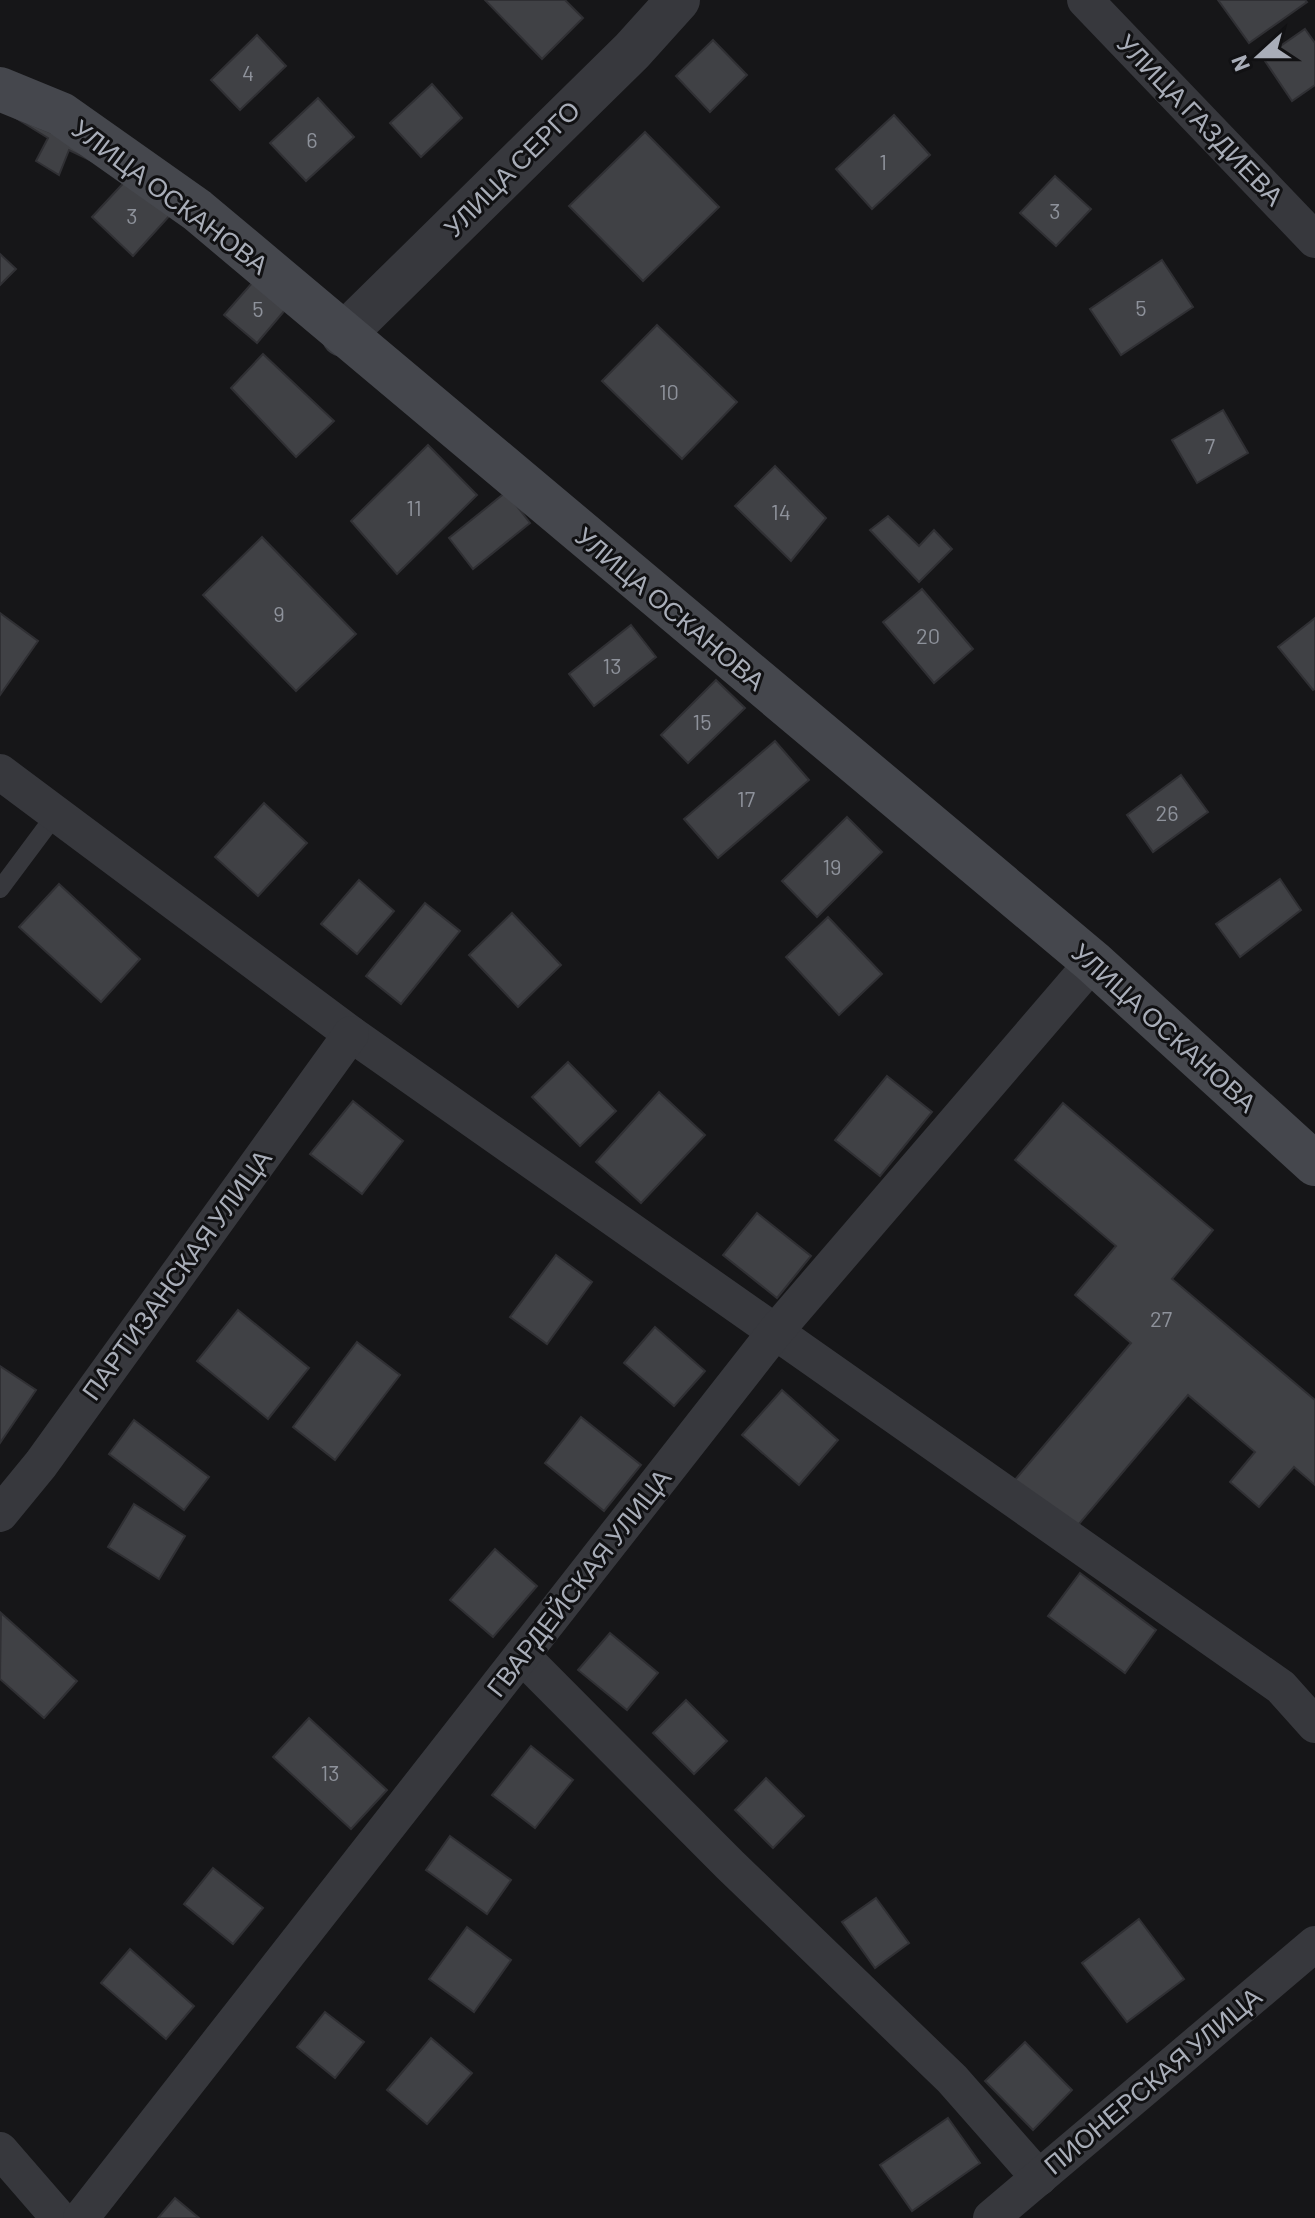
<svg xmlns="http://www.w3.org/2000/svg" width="1315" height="2218" viewBox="0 0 1315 2218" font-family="Barlow,sans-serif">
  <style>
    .building { fill: #404145; stroke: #303034; stroke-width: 2 }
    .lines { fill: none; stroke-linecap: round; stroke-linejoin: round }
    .service { stroke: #37383d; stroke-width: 18 }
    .minor { stroke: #37383d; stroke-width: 36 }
    .tertiary { stroke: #37383d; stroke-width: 44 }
    .secondary { stroke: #45474d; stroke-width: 44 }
    .labels { text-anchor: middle; stroke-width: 6; stroke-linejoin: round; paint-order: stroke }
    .number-label { font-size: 22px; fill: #8e929b }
    .street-label { font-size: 26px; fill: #a8adb8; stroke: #111113 }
  </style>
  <rect width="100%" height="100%" fill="#161618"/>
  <!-- building -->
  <g class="building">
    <polygon points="485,0 565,0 583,18 542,59"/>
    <polygon points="1218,0 1305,0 1307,2 1249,43"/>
    <polygon points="1305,29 1315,43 1315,85 1292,101 1263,58"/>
    <polygon points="257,35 286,66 240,110 211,80"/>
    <polygon points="713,40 747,75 710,112 676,76"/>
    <polygon points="432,84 462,118 421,157 390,123"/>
    <polygon points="318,98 354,137 306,181 270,143"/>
    <polygon points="894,115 930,155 872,209 836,169"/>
    <polygon points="14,117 109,157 102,166 69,150 59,175 36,161 48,138"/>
    <polygon points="645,132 719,207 643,281 569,206"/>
    <polygon points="130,176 171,214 133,256 92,217"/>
    <polygon points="1055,176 1091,209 1056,246 1020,213"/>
    <polygon points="0,254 16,269 0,285"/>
    <polygon points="1162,260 1193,307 1121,355 1090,309"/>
    <polygon points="259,275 291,303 257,343 224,315"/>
    <polygon points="657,325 737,402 682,459 602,381"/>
    <polygon points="263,354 334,421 296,457 231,388"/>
    <polygon points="1223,410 1248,453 1197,483 1172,440"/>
    <polygon points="428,445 477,495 397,574 351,521"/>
    <polygon points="775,466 826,518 791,561 735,506"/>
    <polygon points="506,492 530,523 473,569 449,538"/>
    <polygon points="888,516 919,546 934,530 952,549 919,582 870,530"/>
    <polygon points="262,537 356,634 296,691 203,595"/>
    <polygon points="922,589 973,649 934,683 883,622"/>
    <polygon points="0,613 38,641 0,695"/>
    <polygon points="1315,618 1315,689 1313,690 1278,647"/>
    <polygon points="631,625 656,657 594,706 569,674"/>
    <polygon points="716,680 745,708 688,763 661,735"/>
    <polygon points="775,741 809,780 718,858 684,819"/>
    <polygon points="1181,775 1208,812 1153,852 1127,815"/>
    <polygon points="264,803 307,843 258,896 215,857"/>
    <polygon points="847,817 882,852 817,917 782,881"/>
    <polygon points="1280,879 1301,910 1240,957 1216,924"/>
    <polygon points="359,880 394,911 357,954 321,924"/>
    <polygon points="59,884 140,959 101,1002 19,927"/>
    <polygon points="425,903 460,931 401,1004 366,976"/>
    <polygon points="512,913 561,965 518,1007 469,955"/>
    <polygon points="828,917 882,974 839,1015 786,957"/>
    <polygon points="568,1062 616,1111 580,1146 532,1097"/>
    <polygon points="887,1076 932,1112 880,1176 835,1140"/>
    <polygon points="659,1092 705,1135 641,1203 596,1162"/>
    <polygon points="353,1101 403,1141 362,1194 310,1154"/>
    <polygon points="1063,1103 1213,1230 1172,1279 1315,1400 1315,1485 1294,1467 1259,1507 1230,1482 1255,1452 1188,1395 1073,1531 1014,1481 1131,1343 1075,1295 1116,1246 1015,1160"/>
    <polygon points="757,1213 811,1256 777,1298 723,1255"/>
    <polygon points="556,1255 592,1282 547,1344 510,1317"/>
    <polygon points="238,1310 309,1368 268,1419 197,1361"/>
    <polygon points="655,1327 705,1371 674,1406 624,1363"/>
    <polygon points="357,1342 400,1375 335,1460 293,1427"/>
    <polygon points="0,1366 36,1390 0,1443"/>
    <polygon points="782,1390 838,1440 799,1485 742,1435"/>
    <polygon points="581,1417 641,1465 604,1511 545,1463"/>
    <polygon points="134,1420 209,1477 184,1510 109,1454"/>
    <polygon points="134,1504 185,1536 159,1579 108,1547"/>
    <polygon points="495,1549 537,1586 493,1637 450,1600"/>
    <polygon points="1080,1573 1156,1630 1125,1673 1048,1616"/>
    <polygon points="1,1613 77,1681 44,1718 0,1679"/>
    <polygon points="610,1633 658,1673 627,1710 578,1670"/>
    <polygon points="686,1700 727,1741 694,1774 653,1733"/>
    <polygon points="309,1718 387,1790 351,1829 273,1757"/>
    <polygon points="531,1746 573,1780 535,1828 492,1795"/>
    <polygon points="766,1778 804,1816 773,1848 735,1810"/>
    <polygon points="450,1836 511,1880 487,1914 426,1870"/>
    <polygon points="213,1868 263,1908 233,1944 184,1904"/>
    <polygon points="876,1898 909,1943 875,1968 842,1922"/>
    <polygon points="1139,1919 1184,1979 1127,2022 1082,1963"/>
    <polygon points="467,1927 511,1960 474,2012 429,1979"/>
    <polygon points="130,1949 194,2006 166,2039 101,1983"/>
    <polygon points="325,2012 364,2042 335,2078 297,2047"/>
    <polygon points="431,2038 472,2073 427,2124 387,2090"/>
    <polygon points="1025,2042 1072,2090 1033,2130 985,2081"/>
    <polygon points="948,2118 980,2163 912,2211 880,2165"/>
    <polygon points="175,2198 199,2218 158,2218"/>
  </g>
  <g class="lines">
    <!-- service -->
    <polyline class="service" points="0,889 56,814"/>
    <!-- minor -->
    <g class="minor">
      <polyline points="1085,0 1315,240"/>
      <polyline points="0,772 351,1034 1281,1687 1315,1725"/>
      <polyline points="0,1514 41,1464 351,1034"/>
      <polyline points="522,1656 730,1865 952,2079 1039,2178"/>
      <polyline points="0,2150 59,2218"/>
      <polyline points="81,2218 775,1332 1093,962"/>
      <polyline points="991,2218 1315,1944"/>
    </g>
    <!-- tertiary -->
    <polyline class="tertiary" points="343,335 632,51 678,0"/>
    <!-- secondary -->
    <polyline class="secondary" points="0,89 61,114 197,210 1093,962 1315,1164"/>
  </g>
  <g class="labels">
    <!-- number labels -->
    <g class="number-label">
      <text x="248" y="81">4</text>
      <text x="312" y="148">6</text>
      <text x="883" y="170">1</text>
      <text x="1055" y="219">3</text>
      <text x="132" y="224">3</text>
      <text x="1141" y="316">5</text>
      <text x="258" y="317">5</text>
      <text x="669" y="400">10</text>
      <text x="1210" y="454">7</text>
      <text x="414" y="516">11</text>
      <text x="781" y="520">14</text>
      <text x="279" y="622">9</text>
      <text x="928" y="644">20</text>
      <text x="612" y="674">13</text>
      <text x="702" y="730">15</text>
      <text x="746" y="807">17</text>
      <text x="1167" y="821">26</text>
      <text x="832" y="875">19</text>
      <text x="1161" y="1327">27</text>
      <text x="330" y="1781">13</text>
    </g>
    <!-- street labels -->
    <g class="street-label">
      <text transform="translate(1200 120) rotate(46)" y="9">УЛИЦА ГАЗДИЕВА</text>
      <text transform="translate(512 169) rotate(-45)" y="9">УЛИЦА СЕРГО</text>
      <text transform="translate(170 197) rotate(37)" y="9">УЛИЦА ОСКАНОВА</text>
      <text transform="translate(670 609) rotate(40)" y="9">УЛИЦА ОСКАНОВА</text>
      <text transform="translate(1164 1028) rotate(42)" y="9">УЛИЦА ОСКАНОВА</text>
      <text transform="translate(177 1275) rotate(-54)" y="9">ПАРТИЗАНСКАЯ УЛИЦА</text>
      <text transform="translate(579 1583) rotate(-52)" y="9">ГВАРДЕЙСКАЯ УЛИЦА</text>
      <text transform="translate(1153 2081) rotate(-40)" y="9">ПИОНЕРСКАЯ УЛИЦА</text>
    </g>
  </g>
  <!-- north arrow -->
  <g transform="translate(1259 56) rotate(249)" stroke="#111113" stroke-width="6" paint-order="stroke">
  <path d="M0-6L14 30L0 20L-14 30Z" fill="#a8adb8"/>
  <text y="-12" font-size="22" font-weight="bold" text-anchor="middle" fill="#a8adb8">N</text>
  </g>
</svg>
